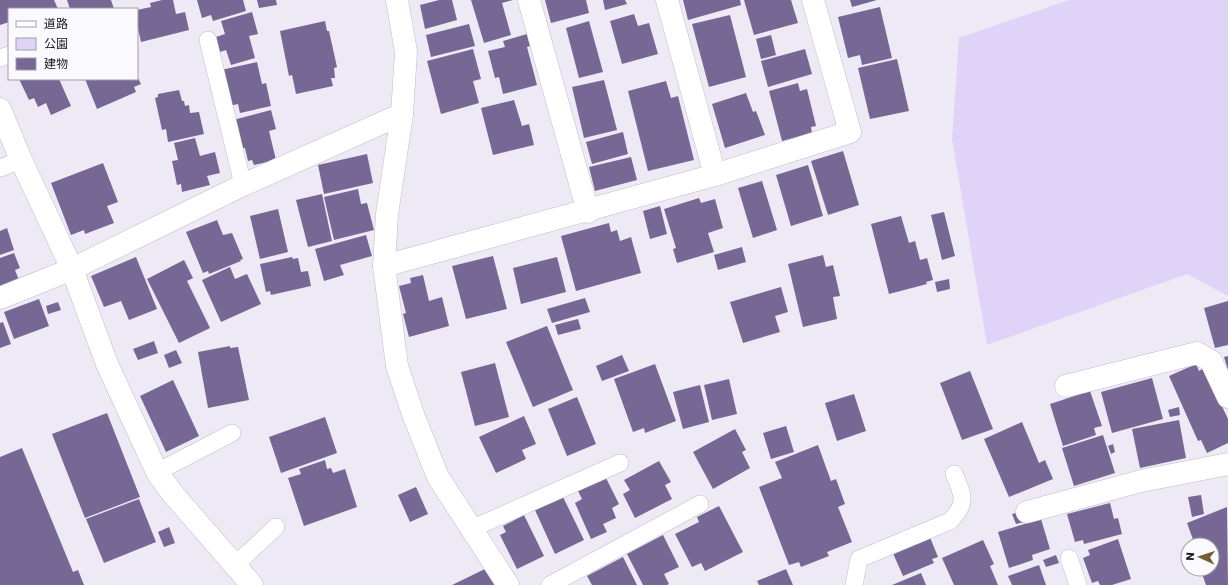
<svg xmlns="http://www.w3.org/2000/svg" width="1228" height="585" viewBox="0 0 1228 585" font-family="Poppins,'Noto Sans JP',sans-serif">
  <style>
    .green { fill: #dfd3f8 }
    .building { fill: #776794 }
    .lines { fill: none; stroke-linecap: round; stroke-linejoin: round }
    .service-casing { stroke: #c0bcc7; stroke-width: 18 }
    .minor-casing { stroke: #c0bcc7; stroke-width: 23 }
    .service { stroke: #fff; stroke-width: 17 }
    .minor { stroke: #fff; stroke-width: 22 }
  </style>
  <rect width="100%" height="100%" fill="#eeeaf5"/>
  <!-- green -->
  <polygon class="green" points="1069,0 1228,0 1228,296 1187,274 987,345 952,139 959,38"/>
  <!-- building -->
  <g class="building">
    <polygon points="0,0 54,0 58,9 9,9 9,22 0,25"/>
    <polygon points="67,0 111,0 114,9 70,9"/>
    <polygon points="162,0 173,0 176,14 185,12 189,30 141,42 137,24 137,10 151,7 150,3"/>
    <polygon points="197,0 243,0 246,11 213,21 211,15 202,18"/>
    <polygon points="257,0 276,0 277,5 259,8"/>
    <polygon points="439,0 452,0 457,20 425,29 420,5"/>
    <polygon points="471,0 513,0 502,3 511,35 484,43"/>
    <polygon points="545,0 586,0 589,13 551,23"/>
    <polygon points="603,0 625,0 627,4 605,10"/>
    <polygon points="683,0 740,0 741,5 688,20"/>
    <polygon points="744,0 791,0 798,23 754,35"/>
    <polygon points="850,0 877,0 852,7"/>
    <polygon points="880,7 892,58 862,65 860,55 848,58 838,17"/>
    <polygon points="252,12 258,34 249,36 255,58 231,65 226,50 220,52 216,37 225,34 221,21"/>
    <polygon points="634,14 638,26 649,23 658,54 622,64 610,21"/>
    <polygon points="730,15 746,77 709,87 692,24"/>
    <polygon points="325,21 327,31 329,31 337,67 334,68 335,78 331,78 333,86 296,94 292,75 289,76 280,31"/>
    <polygon points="589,21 603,72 579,78 566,28"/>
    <polygon points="469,24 475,46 431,57 426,35"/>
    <polygon points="527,34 530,46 527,47 537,85 503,94 499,77 495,78 488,51 505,47 503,41"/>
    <polygon points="771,35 776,55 761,59 756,39"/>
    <polygon points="473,49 481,79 473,81 479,103 441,114 427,61"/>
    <polygon points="805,49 812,74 768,87 761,61"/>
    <polygon points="897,59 909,111 870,119 858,68"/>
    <polygon points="257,62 262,84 266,83 271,106 240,113 238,104 229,106 221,70"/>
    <polygon points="137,76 141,84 134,87 136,92 97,109 85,79 137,79"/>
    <polygon points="19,79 59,79 71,106 51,115 46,103 38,107 34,98 29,100"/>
    <polygon points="604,80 617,130 584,138 572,87"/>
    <polygon points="666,81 671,98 678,96 694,160 648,171 628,91"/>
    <polygon points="798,83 800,91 807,89 816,126 811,127 812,133 782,141 769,91"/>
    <polygon points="179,90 182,101 184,101 185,106 189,105 190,113 199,112 204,134 168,142 166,129 162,130 155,98 158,97 158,94"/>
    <polygon points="746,93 753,112 756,111 765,135 725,148 712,104"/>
    <polygon points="514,100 522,126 529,124 534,145 493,155 481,108"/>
    <polygon points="271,110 276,129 269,131 276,160 254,165 252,160 248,161 245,148 240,149 233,120"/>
    <polygon points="623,132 628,154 592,164 586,142"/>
    <polygon points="195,138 200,156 215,152 220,173 207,176 210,185 182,192 181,184 177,185 172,161 178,160 174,143"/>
    <polygon points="843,151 859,205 828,215 811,161"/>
    <polygon points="367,154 373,183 324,194 318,165"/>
    <polygon points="631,157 637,180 595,191 589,167"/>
    <polygon points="103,163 118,202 107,206 114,223 85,234 84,230 71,235 51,183"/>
    <polygon points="808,165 823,216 791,226 776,175"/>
    <polygon points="762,181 777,230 753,238 738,188"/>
    <polygon points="358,189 361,204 367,203 374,230 334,240 324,197"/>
    <polygon points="322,194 332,241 308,247 296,200"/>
    <polygon points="699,198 701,203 715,199 723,228 708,233 714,252 677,263 673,249 676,248 664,209"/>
    <polygon points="660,206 667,234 650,239 643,211"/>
    <polygon points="278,209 288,252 260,259 250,216"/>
    <polygon points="944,212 955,256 942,260 931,215"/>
    <polygon points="901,216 909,243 915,241 920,260 927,258 933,280 926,282 927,284 889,294 871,224"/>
    <polygon points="217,220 223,235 232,233 243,259 240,260 241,261 209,274 208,271 203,273 186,232"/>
    <polygon points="609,223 611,232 617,230 620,241 631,237 641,273 576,291 561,236"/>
    <polygon points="7,228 14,250 0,255 0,231"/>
    <polygon points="366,235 372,256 340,265 344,275 324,281 315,249"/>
    <polygon points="742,247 746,262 718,270 714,255"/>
    <polygon points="14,253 20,268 15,270 19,280 0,287 0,258"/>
    <polygon points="823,255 826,267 833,265 840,296 833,297 837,319 803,327 788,264"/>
    <polygon points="493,256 507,309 466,319 452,266"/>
    <polygon points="136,257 157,309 129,320 121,301 104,307 91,276"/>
    <polygon points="292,257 293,259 298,258 301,272 308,271 311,286 271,295 270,291 266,292 260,264"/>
    <polygon points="557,257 566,292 521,304 513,268"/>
    <polygon points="184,260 193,278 187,281 210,328 179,343 147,279"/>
    <polygon points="230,267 235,279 247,274 261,304 221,322 202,280"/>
    <polygon points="423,275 429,301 442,297 449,326 409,337 403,314 406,313 399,286 411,283 410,278"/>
    <polygon points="949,279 950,289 937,292 935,282"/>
    <polygon points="781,287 788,312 775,316 780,332 743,343 730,302"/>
    <polygon points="585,298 590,312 552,323 547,309"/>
    <polygon points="39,299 49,326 14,339 4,312"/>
    <polygon points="1228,301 1228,345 1215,348 1204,308"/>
    <polygon points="58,302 61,310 48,314 46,306"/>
    <polygon points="578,319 581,329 558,335 555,325"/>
    <polygon points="3,322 11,344 0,348 0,323"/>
    <polygon points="547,326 573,390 533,407 506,342"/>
    <polygon points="154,341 158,353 138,360 133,349"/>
    <polygon points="230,346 230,348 238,347 249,400 208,408 198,352"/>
    <polygon points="176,350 182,363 169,368 164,355"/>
    <polygon points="622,355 629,371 602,381 596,366"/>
    <polygon points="1228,356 1228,370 1224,357"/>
    <polygon points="495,363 509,417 475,426 461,372"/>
    <polygon points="655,364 676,421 645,433 644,428 633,432 614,379"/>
    <polygon points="1196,364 1199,371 1204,368 1228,419 1228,443 1207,453 1201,440 1198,441 1169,376"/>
    <polygon points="970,371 993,429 962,440 940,383"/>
    <polygon points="1152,378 1163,419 1112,433 1101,392"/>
    <polygon points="729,379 737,414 712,420 704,385"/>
    <polygon points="173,380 199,436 166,452 140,396"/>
    <polygon points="700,385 709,422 683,429 673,392"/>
    <polygon points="1090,391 1102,426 1094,428 1096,435 1063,446 1050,404"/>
    <polygon points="854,394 866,431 837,441 825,403"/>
    <polygon points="577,397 596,444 567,456 548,409"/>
    <polygon points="1179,407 1180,415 1170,417 1168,410"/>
    <polygon points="107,413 140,497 85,518 52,434"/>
    <polygon points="524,416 536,444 522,450 526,459 496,473 479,437"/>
    <polygon points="325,417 337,453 281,473 269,437"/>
    <polygon points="1179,420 1186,458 1140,468 1132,429"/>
    <polygon points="1022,422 1039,463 1045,460 1053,479 1009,497 984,439"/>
    <polygon points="786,426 794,452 771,459 763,433"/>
    <polygon points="735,429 746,450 742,452 750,468 713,489 693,452"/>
    <polygon points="1103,435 1115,473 1074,486 1062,448"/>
    <polygon points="1113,444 1115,452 1111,454 1108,446"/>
    <polygon points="818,445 831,481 836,479 845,504 838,507 852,542 827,552 829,556 801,567 799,562 789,565 759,487 782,478 775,462"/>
    <polygon points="22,448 73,572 78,570 84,585 0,585 0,457"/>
    <polygon points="325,460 327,469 331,468 333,473 345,469 357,507 304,526 288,478 301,474 299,469"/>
    <polygon points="659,461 671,482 665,485 672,499 635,518 623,494 630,490 624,480"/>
    <polygon points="606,478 619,504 612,508 616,518 603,524 607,532 591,539 575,503 582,499 578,491"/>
    <polygon points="416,487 428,514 410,522 398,495"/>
    <polygon points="1201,495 1204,514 1192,517 1188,497"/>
    <polygon points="563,497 584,540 555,554 535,510"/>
    <polygon points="139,499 156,542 104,563 86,519"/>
    <polygon points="1110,503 1114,519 1118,518 1122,534 1084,544 1083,540 1075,542 1067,514"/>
    <polygon points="719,506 743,552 705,571 701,563 692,567 675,534 699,522 697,517"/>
    <polygon points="1227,507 1228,585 1206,585 1201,571 1212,569 1212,545 1195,545 1187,523"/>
    <polygon points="1021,512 1024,522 1016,524 1012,514"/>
    <polygon points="524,515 544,556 517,569 500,535 506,532 503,526"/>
    <polygon points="1041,519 1050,549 1032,555 1033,560 1009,568 998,532"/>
    <polygon points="169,527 175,543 164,547 158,532"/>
    <polygon points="663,535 679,567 664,574 669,584 667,585 643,585 627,554"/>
    <polygon points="929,535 938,557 932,559 934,563 903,576 892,551"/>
    <polygon points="1118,539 1131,579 1112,585 1100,585 1098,581 1092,583 1083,558 1090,555 1088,550"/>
    <polygon points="983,540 994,564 990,566 998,585 954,585 942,558"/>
    <polygon points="1056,555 1059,563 1046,567 1043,560"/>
    <polygon points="623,557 637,585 592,585 587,576"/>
    <polygon points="1039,565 1046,585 1012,585 1008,576"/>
    <polygon points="487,568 495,585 452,585"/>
    <polygon points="786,569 793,585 759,585 757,581"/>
    <polygon points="921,573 926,585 892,585"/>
  </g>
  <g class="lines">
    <!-- service casing -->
    <g class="service-casing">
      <g id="service">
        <polyline points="208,40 243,185"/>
        <polyline points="0,58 9,55"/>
        <polyline points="0,168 21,160"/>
        <polyline points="157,472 232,433"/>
        <polyline points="471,529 620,463"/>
        <polyline points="1069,558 1078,585"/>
        <polyline points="235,565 276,527"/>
        <polyline points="550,585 700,504"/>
        <path d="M854,585l5,-26 91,-38c18,-18 13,-26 4,-47"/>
      </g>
    </g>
    <!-- minor casing -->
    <g class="minor-casing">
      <g id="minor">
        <polyline points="397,0 406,52 402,114 387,214 384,266 397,366 413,414 438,477 508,585"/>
        <polyline points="529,0 588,212"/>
        <polyline points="667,0 715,175"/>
        <polyline points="0,109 21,160 72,269 107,364 157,472 172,493 252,585"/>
        <polyline points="384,266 715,175 850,132 813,0"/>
        <polyline points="0,298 72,269 243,185 402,114"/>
        <polyline points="1066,386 1197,353 1211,361 1228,397"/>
        <polyline points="1027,512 1141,481 1228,464"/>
      </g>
    </g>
    <!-- service -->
    <use href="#service" class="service"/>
    <!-- minor -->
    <use href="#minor" class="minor"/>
  </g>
  <!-- legend -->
  <rect x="8" y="8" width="130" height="72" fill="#faf9fd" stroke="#a09fa3"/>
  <rect x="16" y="21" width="20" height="6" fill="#ffffff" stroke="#a09fa3"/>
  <text x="44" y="28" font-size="12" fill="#18171b">道路</text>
  <rect x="16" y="38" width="20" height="12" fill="#dfd3f8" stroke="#a09fa3"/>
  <text x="44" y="48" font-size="12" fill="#18171b">公園</text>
  <rect x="16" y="58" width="20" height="12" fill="#776794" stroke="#a09fa3"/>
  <text x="44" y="68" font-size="12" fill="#18171b">建物</text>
  <!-- north arrow -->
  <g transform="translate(1200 557) rotate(273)"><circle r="19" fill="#faf9fd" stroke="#a09fa3"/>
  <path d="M0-3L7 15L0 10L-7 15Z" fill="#71602e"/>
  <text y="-6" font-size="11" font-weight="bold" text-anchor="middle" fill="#18171b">N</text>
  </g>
</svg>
